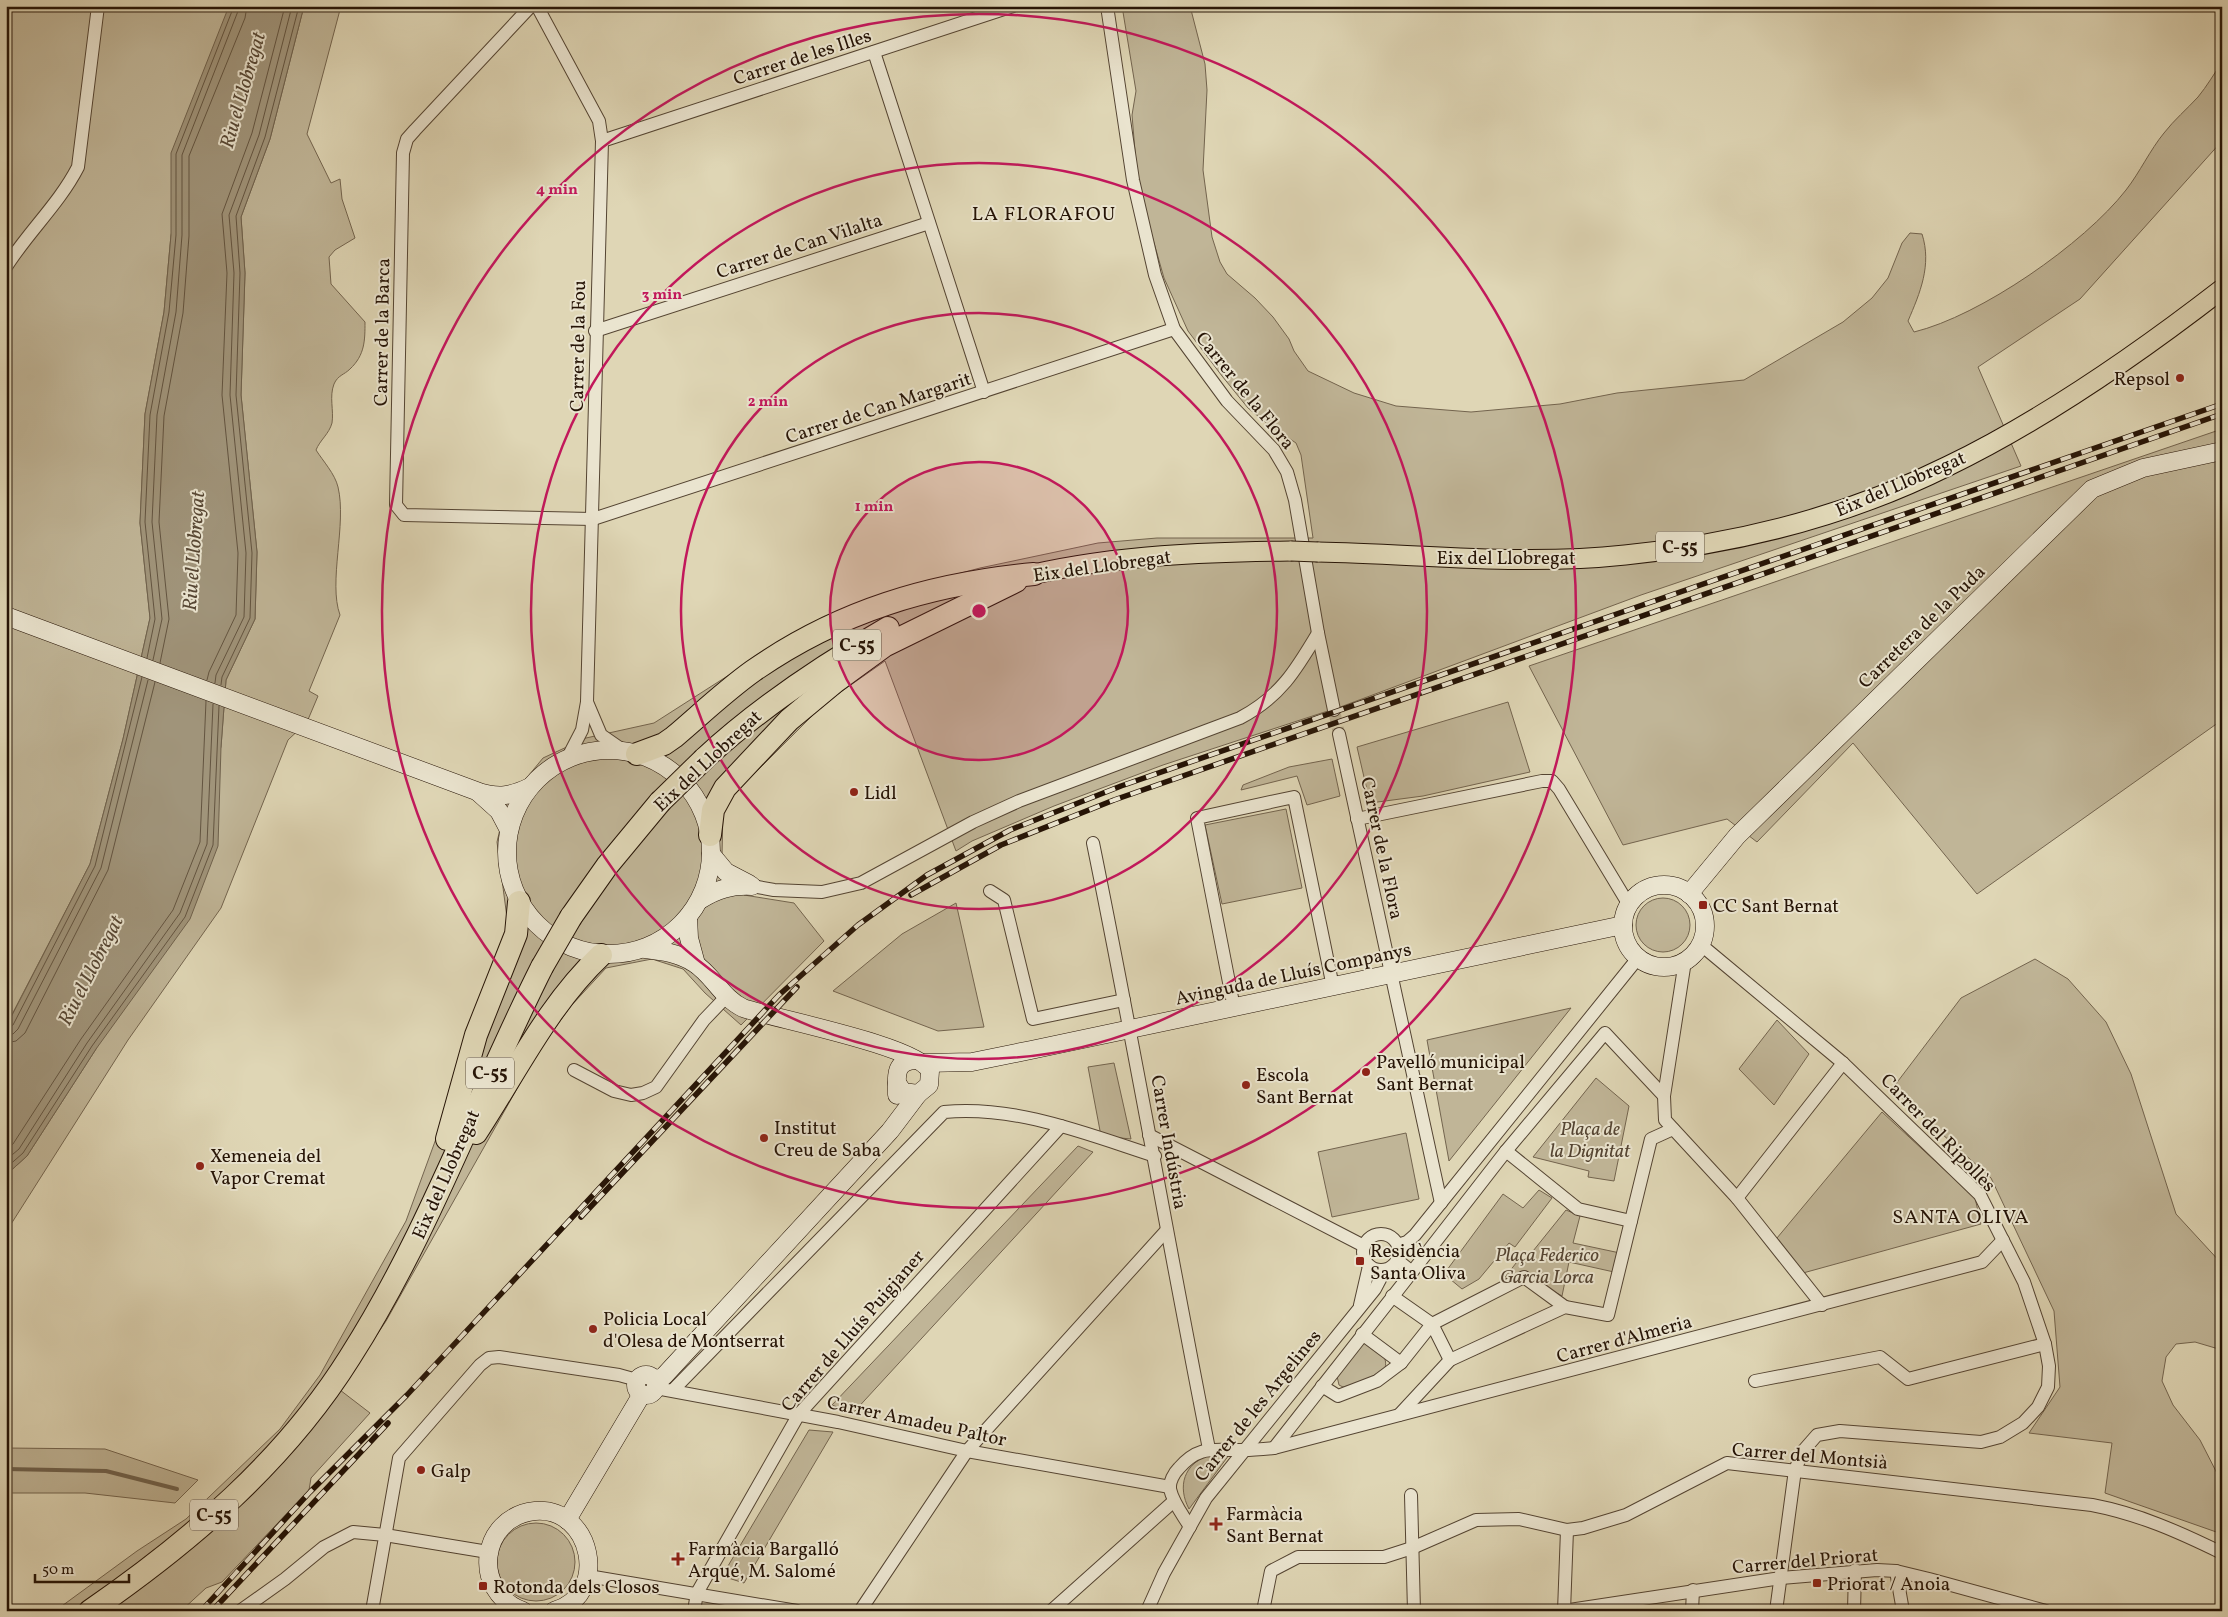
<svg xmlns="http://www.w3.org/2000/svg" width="2228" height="1617" viewBox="0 0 2228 1617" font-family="Vollkorn,serif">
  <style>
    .green { fill: #c0b597; stroke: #73644e }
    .water { fill: #a0947a; stroke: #6f614c }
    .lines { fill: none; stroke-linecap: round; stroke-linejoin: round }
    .shore { stroke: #635440; stroke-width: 1 }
    .stream { stroke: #6f614c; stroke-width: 4 }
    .street-tunnel { stroke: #baaf92; stroke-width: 12; stroke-dasharray: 12 6; stroke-linecap: butt }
    .street-casing { stroke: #544432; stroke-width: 14 }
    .secondary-casing { stroke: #261406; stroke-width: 19 }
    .primary-casing { stroke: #261406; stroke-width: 21 }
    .highway-casing { stroke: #261406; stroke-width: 24 }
    .street { stroke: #eae4cf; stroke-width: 12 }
    .secondary { stroke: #eae4cf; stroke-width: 18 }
    .primary { stroke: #dfd6b5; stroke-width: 19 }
    .highway { stroke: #dfd6b5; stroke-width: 22 }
    .rail-casing { stroke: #261406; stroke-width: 5.5 }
    .rail { stroke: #eae4cf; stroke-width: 4; stroke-dasharray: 11; stroke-linecap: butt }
    .primary-bridge-casing { stroke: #261406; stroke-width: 21; stroke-linecap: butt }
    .highway-bridge-casing { stroke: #261406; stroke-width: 24; stroke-linecap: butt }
    .primary-bridge { stroke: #dfd6b5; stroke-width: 19 }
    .highway-bridge { stroke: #dfd6b5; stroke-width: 22 }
    .ring { fill: none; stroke: #c2185b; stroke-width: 2.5 }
    .poi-dot { fill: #8f2418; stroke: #eae4cf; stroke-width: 2 }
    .labels { text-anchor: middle; stroke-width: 4; stroke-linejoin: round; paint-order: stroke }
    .shield { fill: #eae4cf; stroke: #615242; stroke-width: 1 }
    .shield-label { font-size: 18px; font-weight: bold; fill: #261406 }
    .street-label { font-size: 19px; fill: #261406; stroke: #eae4cf }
    .poi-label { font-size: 19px; fill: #261406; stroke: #eae4cf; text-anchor: start }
    .park-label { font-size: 19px; font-style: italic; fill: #544432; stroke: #eae4cf }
    .water-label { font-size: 20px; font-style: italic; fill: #574734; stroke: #eae4cf }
    .neighbourhood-label { font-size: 20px; letter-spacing: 1px; fill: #261406; stroke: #eae4cf }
    .centre { fill: #c2185b; stroke: #eae4cf; stroke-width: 2.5 }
    .ring-label { font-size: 15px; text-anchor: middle; font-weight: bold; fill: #c2185b; stroke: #eae4cf; stroke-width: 4; stroke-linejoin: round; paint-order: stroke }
  </style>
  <rect width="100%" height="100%" fill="#dfd6b5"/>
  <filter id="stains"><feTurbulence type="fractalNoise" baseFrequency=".004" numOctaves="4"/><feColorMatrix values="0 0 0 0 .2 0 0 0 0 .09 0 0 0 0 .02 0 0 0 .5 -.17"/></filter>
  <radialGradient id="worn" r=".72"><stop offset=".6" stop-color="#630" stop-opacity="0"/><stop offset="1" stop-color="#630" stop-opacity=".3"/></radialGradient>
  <!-- green -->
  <g class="green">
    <polygon points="6,6 229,6 171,235 164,312 145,414 140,523 150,618 123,739 90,864 6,1026"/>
    <path d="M304,6h37l-34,128 24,49 9,-4 2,20 13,39 -20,12 -6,7 2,27 34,38c0,18 0,33 -15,47 -6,6 -12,6 -16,15 -5,13 0,26 -2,39 -3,11 -12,17 -16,27 7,11 19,24 22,37 9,37 -10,95 2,128l-31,76 9,5 -11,26 -19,18 -67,168 -93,132 -122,192v-57l21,-19 69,-107 125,-302 5,-67 29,-61 2,-67 -16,-157 4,-122 -4,-56 29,-78z"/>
    <path d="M1122,6h68l15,58 2,26 -4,80 9,67 8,25 7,12 28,24 18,19 16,22 5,12 14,20 46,22 42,13 75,6 89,-8 57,-11 127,-13 99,-58 29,-24 16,-20 14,-35 8,-10 12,1c10,31 -2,59 -14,87l6,11c66,-16 170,-88 212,-142 14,-18 24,-40 38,-57 10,-13 23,-24 34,-36 9,-11 16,-23 24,-35v79l-142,158 -102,68 43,99 -380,129 -298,111 -180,59 -109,41 -82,35 -16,10 -71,-190 -60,42 -102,102 -1,52 22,38 50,8 30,38 -83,84 -36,-32 -22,-24 -31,-10 -46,9 -36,39 -34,48 -150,266 -46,69 30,23 -59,65 -2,12 -87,92 -16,6 -25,23h-126l82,-60 49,-32 94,-90 40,-54 86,-154 31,-85 72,-203 -12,-91 9,-39 37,-45 43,-20 68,-15 75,-48 183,-89 68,-18 118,-25 59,-5h156l-12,-83 -5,-12 -27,-18 -21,-17 -26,-32 -34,-45 -24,-53 -26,-91 -6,-72 4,-24z"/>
    <polygon points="2222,429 2222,720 1977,894 1853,743 1757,842 1727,819 1623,845 1529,666"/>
    <polygon points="1508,702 1530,772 1423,796 1370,803 1357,747"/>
    <polygon points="1332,759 1340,796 1307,805 1297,776 1241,790 1243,785 1289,767"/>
    <polygon points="1286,809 1302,888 1222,904 1205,825"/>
    <circle cx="1663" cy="925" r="27"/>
    <polygon points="956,903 984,1027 938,1031 833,991 902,934"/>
    <polygon points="2035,959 2068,979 2106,1022 2131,1074 2176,1214 2222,1264 2222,1350 2195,1342 2176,1344 2166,1357 2162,1381 2173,1405 2200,1440 2222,1483 2222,1534 2105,1493 2112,1443 2029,1433 2060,1387 2054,1311 1991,1178 1892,1089 1961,998"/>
    <polygon points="1571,1008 1449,1161 1427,1040"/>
    <polygon points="1777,1020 1809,1054 1774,1105 1739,1069"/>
    <polygon points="1114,1063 1131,1139 1101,1136 1088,1067"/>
    <polygon points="1596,1078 1629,1106 1614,1181 1588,1177 1589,1171 1533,1157"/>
    <polygon points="1882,1112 1975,1198 1981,1224 1803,1273 1777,1238"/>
    <polygon points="1406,1133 1419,1199 1332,1217 1318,1152"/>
    <polygon points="1078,1146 1093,1152 853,1413 832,1405"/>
    <polygon points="1539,1190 1552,1198 1515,1247 1509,1243 1479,1279 1462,1289 1444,1274 1503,1194 1523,1208"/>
    <polygon points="1566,1210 1580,1216 1573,1243 1620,1253 1614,1272 1569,1262 1562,1296 1523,1274 1503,1283 1502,1281 1520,1258 1525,1261"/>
    <path d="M1364,1341c10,8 25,13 21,27l-21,14 -21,5 -4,-2 -2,-9z"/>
    <polygon points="809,1430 833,1432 744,1583 722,1576"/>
    <polygon points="6,1448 105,1449 198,1480 175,1503 85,1493 6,1493"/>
    <path d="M1209,1455h20l-40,54c-12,-23 -5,-45 20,-54z"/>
    <circle cx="536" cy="1562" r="39"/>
  </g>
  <!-- water -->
  <polygon class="water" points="229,6 304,6 270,139 241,217 245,273 241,395 257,552 255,619 226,680 221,747 218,846 190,919 96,1049 27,1156 6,1175 6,1027 90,864 123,739 150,618 140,523 145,414 164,312 171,235 171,153"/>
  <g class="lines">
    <!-- shore -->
    <g class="shore">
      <polyline points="147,658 155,619 145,522 150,415 169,312 176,235 176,154 234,6"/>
      <polyline points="153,660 162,619 152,522 157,415 176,312 182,235 182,155 240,6"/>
      <polyline points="160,663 169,619 159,522 164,416 183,313 189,236 189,156 245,18 247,6"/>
      <polyline points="207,680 209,672 236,615 238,553 222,395 227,273 222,214 252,133 285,6"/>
      <polyline points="215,683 216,675 244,617 246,553 230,395 234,273 229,215 259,135 292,6"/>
      <polyline points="221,685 222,677 250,618 252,553 236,395 240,273 236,216 265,137 299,6"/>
      <polyline points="6,1029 13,1025 95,866 142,677"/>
      <polyline points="6,1035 13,1034 18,1029 101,868 148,680"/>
      <polyline points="6,1043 16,1041 25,1033 108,870 155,682"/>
      <polyline points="6,1150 13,1144 81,1039 173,910 200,842 206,701"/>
      <polyline points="6,1160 19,1149 87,1043 180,913 207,844 213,704"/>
      <polyline points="6,1168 23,1153 92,1046 185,917 213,845 219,706"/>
    </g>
    <!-- stream -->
    <polyline class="stream" points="6,1469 106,1471 177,1489"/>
    <!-- street-tunnel -->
    <polyline class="street-tunnel" points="1334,710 1339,734"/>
    <!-- street casing -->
    <g class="street-casing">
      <g id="street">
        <polyline points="531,6 415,130 407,139 403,153 396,505 404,515 593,519 1174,329"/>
        <polyline points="537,6 599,121 602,141 587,702 582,730 567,759"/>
        <polyline points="1107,6 1133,180 1155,275 1174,329 1227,401 1274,450 1287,472 1295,500 1318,633 1334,710"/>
        <polyline points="874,52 984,392"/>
        <polyline points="602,141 1013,6"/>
        <path d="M6,267c22,-35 53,-63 72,-100l20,-161"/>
        <polyline points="595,331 929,223"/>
        <polyline points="587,702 601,735 624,751"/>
        <polyline points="1339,734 1441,1203"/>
        <polyline points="1357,819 1542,781 1552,781 1559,789 1629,905"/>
        <path d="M1093,843c41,201 76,404 116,606"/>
        <path d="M752,886l22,4 48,2 39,-9 112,-61 46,-21 221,-83c40,-21 56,-48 78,-85"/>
        <polyline points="990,891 1004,900 1033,1019 1124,1000"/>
        <polyline points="1700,944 1843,1063 1980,1195 2024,1282 2045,1344 2049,1366 2048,1387 2038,1407 2023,1423 2000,1437 1981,1442 1840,1431 1817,1435 1803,1451 1795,1470 1776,1611"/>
        <polyline points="1685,961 1664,1096 1665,1120 1737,1198 1822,1305"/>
        <polyline points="1234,1008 1197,818 1294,797 1333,987"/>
        <polyline points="574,1070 614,1091 631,1095 643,1093 656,1087 704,1020 726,997"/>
        <polyline points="1149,1135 1364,1246"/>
        <polyline points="1506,1151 1578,1209 1631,1221"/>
        <polyline points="1737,1198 1843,1063"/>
        <circle cx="1381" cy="1252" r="18"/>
        <polyline points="1398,1245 1407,1242 1415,1235 1638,958"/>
        <polyline points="1412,1272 1506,1151 1605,1033 1664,1096"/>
        <polyline points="1392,1296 1432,1324 1450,1360"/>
        <polyline points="1360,1305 1369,1266"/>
        <polyline points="1362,1334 1401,1363"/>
        <polyline points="1755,1381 1880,1357 1908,1379 2045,1344"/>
        <polyline points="1322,1386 1338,1396 1377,1381 1401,1363 1432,1324 1524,1277 1565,1307"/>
        <polyline points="656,1388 838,1422 967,1451 1170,1487"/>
        <path d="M673,1390l271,-278c72,-7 143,22 211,44"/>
        <polyline points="1399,1415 1450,1360 1565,1307 1608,1315 1651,1139 1673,1129"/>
        <polyline points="1274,1448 1412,1272 1397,1260"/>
        <polyline points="1411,1495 1414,1611"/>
        <path d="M1190,1527c-7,-12 -17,-24 -20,-38 -1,-7 4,-16 9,-21 21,-24 35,-17 64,-18 10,0 21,-1 31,-2l708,-186 21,-22"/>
        <polyline points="1896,1571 1903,1611"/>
        <polyline points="588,1576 797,1611"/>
        <polyline points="240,1611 285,1579 324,1547 353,1532 385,1535 488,1552"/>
        <polyline points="372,1611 399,1458 480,1365 489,1358 499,1357 619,1375 637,1380"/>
        <polyline points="694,1611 697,1593 799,1414 1061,1126"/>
        <polyline points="860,1611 967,1451 1166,1231"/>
        <polyline points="1051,1611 1174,1501"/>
        <polyline points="1147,1611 1164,1573 1206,1498 1375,1289 1385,1270"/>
        <path d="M1263,1611l8,-40 27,-14h86l28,-9 64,-28 43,-1 48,11 16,-2 43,-13 101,-52 365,42c47,9 87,27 130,48"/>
        <polyline points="1563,1611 1781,1578 1877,1570 1896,1571 1929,1579 2046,1611"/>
        <polyline points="1564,1611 1567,1530"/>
        <polyline points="1692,1611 1693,1590"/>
        <polyline points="1854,1611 1855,1570"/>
      </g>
    </g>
    <!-- secondary casing -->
    <g class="secondary-casing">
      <g id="secondary">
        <path d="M6,616l473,176c20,6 32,4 51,-5"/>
        <circle cx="609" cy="852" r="102"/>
        <polyline points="479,793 499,811 509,830"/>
        <polyline points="711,854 726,872 749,884"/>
        <circle cx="1664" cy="926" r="41"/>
        <polyline points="1689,894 1737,836 2092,489 2143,468 2222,451"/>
        <path d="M700,900c17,-11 32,-15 52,-14"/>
        <polyline points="688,917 689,938 696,964"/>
        <path d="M645,949c17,2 34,4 49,14 19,12 28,35 49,45 33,11 174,38 187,63l-1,14 -11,9 -15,-2 -6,-9"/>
        <polyline points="924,1063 972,1062 1031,1050 1623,925"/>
        <path d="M897,1095c0,-16 -4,-33 17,-35"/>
        <circle cx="646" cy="1385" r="10"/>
        <polyline points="656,1381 664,1376 890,1131 918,1094"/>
        <polyline points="567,1520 642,1394"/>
        <path d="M523,1611c-52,-19 -44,-94 12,-100 57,-5 76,84 19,100"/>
      </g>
    </g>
    <!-- primary casing -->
    <g class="primary-casing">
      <g id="primary">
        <path d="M1318,552c103,2 205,14 307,3 110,-11 223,-39 323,-89 95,-46 190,-112 274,-177"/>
        <path d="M1034,574c85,-19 170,-22 257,-23"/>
      </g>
    </g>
    <!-- highway casing -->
    <g class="highway-casing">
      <g id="highway">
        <path d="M637,754l27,-10 10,-7c26,-22 51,-46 79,-66 86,-60 177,-87 281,-97"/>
        <path d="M704,759c56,-52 118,-93 184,-131"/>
        <polyline points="710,835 713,810 725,788 789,720 836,681 884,646 1016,581"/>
        <polyline points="571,917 607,866 660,802"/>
        <path d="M476,1133c40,-61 72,-128 125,-178"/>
        <polyline points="447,1139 476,1035 516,934 519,902"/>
        <path d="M90,1611c100,-69 195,-150 260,-254 78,-122 127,-261 192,-390"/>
      </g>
    </g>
    <!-- street -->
    <use href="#street" class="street"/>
    <!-- secondary -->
    <use href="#secondary" class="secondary"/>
    <!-- primary -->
    <use href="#primary" class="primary"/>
    <!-- highway -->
    <use href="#highway" class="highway"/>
    <!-- rail casing -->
    <g class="rail-casing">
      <g id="rail">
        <polyline points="911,895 1001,845 1114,800 2222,414"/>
        <polyline points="581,1217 797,987"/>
        <polyline points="201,1611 310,1492 407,1395 779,995 858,925 927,875 1010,830 1121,786 2222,404"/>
        <polyline points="212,1611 388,1423"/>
      </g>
    </g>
    <!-- rail -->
    <use href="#rail" class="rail"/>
    <!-- primary-bridge casing -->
    <g class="primary-bridge-casing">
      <polyline id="primary-bridge" points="1291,551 1318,552"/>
    </g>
    <!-- highway-bridge casing -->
    <g class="highway-bridge-casing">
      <g id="highway-bridge">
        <polyline points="660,802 704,759"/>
        <polyline points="542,967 571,917"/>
      </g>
    </g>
    <!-- primary-bridge -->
    <use href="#primary-bridge" class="primary-bridge"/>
    <!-- highway-bridge -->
    <use href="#highway-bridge" class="highway-bridge"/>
  </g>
  <!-- distance rings -->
  <circle cx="979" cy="611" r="149" fill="#c2185b" fill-opacity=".12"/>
  <g class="ring">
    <circle cx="979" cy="611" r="149"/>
    <circle cx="979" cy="611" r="298"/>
    <circle cx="979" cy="611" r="448"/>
    <circle cx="979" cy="611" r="597"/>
  </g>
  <!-- markers -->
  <g class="poi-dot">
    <circle cx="2180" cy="378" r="5"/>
    <circle cx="854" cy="792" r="5"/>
    <rect x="1698" y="900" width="10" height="10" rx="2.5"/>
    <circle cx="1366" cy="1072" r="5"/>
    <circle cx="1246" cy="1085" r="5"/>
    <circle cx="764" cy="1138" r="5"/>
    <circle cx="200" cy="1166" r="5"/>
    <rect x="1355" y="1256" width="10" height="10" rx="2.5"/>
    <circle cx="593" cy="1329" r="5"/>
    <circle cx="421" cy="1470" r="5"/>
    <path d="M1213.5 1516.5h5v5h5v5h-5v5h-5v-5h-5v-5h5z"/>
    <path d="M675.5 1551.5h5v5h5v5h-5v5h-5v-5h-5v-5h5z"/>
    <rect x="1812" y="1578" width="10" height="10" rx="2.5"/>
    <rect x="478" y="1581" width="10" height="10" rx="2.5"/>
  </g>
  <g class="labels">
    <!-- shield labels -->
    <g class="shield">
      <rect x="1656" y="531.5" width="48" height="31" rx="4"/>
      <rect x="833" y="629.5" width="48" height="31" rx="4"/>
      <rect x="466" y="1057.5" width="48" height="31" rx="4"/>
      <rect x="190" y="1499.5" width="48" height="31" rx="4"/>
    </g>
    <g class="shield-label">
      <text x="1680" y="553">C-55</text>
      <text x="857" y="651">C-55</text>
      <text x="490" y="1079">C-55</text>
      <text x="214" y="1521">C-55</text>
    </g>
    <!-- street labels -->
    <g class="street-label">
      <text transform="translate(802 56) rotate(-18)" y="7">Carrer de les Illes</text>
      <text transform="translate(799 245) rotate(-18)" y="7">Carrer de Can Vilalta</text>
      <text transform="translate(381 332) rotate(-89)" y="7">Carrer de la Barca</text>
      <text transform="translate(577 346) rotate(-89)" y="7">Carrer de la Fou</text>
      <text transform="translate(1246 390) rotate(51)" y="7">Carrer de la Flora</text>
      <text transform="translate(878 407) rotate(-18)" y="7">Carrer de Can Margarit</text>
      <text transform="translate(1900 483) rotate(-23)" y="7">Eix del Llobregat</text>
      <text x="1506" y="564">Eix del Llobregat</text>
      <text transform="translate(1102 565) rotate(-8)" y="7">Eix del Llobregat</text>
      <text transform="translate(1921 626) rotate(-44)" y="7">Carretera de la Puda</text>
      <text transform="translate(707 760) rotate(-43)" y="7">Eix del Llobregat</text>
      <text transform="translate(1383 848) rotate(78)" y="7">Carrer de la Flora</text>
      <text transform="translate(1293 973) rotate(-12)" y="7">Avinguda de Lluís Companys</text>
      <text transform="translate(1939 1132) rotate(46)" y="7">Carrer del Ripollès</text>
      <text transform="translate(1170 1142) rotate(80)" y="7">Carrer Indústria</text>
      <text transform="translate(445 1174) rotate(-66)" y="7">Eix del Llobregat</text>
      <text transform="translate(852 1330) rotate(-49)" y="7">Carrer de Lluís Puigjaner</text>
      <text transform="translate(1624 1338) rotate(-15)" y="7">Carrer d'Almeria</text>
      <text transform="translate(1257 1405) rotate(-51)" y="7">Carrer de les Argelines</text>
      <text transform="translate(917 1420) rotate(12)" y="7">Carrer Amadeu Paltor</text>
      <text transform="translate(1810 1455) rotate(5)" y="7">Carrer del Montsià</text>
      <text transform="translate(1805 1560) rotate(-5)" y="7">Carrer del Priorat</text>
    </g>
    <!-- poi labels -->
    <g class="poi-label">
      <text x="2170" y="385" text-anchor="end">Repsol</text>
      <text x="864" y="799">Lidl</text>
      <text x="1713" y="912">CC Sant Bernat</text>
      <text x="1376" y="1068">Pavelló municipal<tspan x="1376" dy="22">Sant Bernat</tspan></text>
      <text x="1256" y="1081">Escola<tspan x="1256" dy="22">Sant Bernat</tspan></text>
      <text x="774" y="1134">Institut<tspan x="774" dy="22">Creu de Saba</tspan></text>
      <text x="210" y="1162">Xemeneia del<tspan x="210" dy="22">Vapor Cremat</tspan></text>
      <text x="1370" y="1257">Residència<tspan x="1370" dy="22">Santa Oliva</tspan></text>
      <text x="603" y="1325">Policia Local<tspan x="603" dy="22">d'Olesa de Montserrat</tspan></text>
      <text x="431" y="1477">Galp</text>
      <text x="1226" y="1520">Farmàcia<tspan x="1226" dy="22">Sant Bernat</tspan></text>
      <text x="688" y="1555">Farmàcia Bargalló<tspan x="688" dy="22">Arqué, M. Salomé</tspan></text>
      <text x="1827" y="1590">Priorat / Anoia</text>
      <text x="493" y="1593">Rotonda dels Closos</text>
    </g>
    <!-- park labels -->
    <g class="park-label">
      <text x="1590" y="1135">Plaça de<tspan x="1590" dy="22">la Dignitat</tspan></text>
      <text x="1547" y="1261">Plaça Federico<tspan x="1547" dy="22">Garcia Lorca</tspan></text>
    </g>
    <!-- water labels -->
    <g class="water-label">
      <text transform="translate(242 90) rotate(-74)" y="7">Riu el Llobregat</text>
      <text transform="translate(193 551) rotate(-86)" y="7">Riu el Llobregat</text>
      <text transform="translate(90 970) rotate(-63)" y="7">Riu el Llobregat</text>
    </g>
    <!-- neighbourhood labels -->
    <g class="neighbourhood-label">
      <text x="1044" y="220">LA FLORAFOU</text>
      <text x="1961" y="1223">SANTA OLIVA</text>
    </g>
  </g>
  <circle cx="979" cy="611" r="8" class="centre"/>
  <g class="ring-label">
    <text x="557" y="194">4 min</text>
    <text x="662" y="299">3 min</text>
    <text x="768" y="406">2 min</text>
    <text x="874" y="511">1 min</text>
  </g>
  <!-- margin -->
  <rect width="2228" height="1617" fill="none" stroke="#dfd6b5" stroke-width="25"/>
  <rect x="8" y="8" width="2213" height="1602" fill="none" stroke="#261406" stroke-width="2.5"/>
  <rect x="12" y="12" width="2203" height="1592" fill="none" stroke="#261406"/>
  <!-- scale -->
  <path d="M35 1574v8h94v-8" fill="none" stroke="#261406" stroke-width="2.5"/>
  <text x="42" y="1574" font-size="15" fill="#261406" stroke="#eae4cf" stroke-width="4" paint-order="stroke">50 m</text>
  <rect width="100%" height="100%" filter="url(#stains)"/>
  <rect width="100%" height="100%" fill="url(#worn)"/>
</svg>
